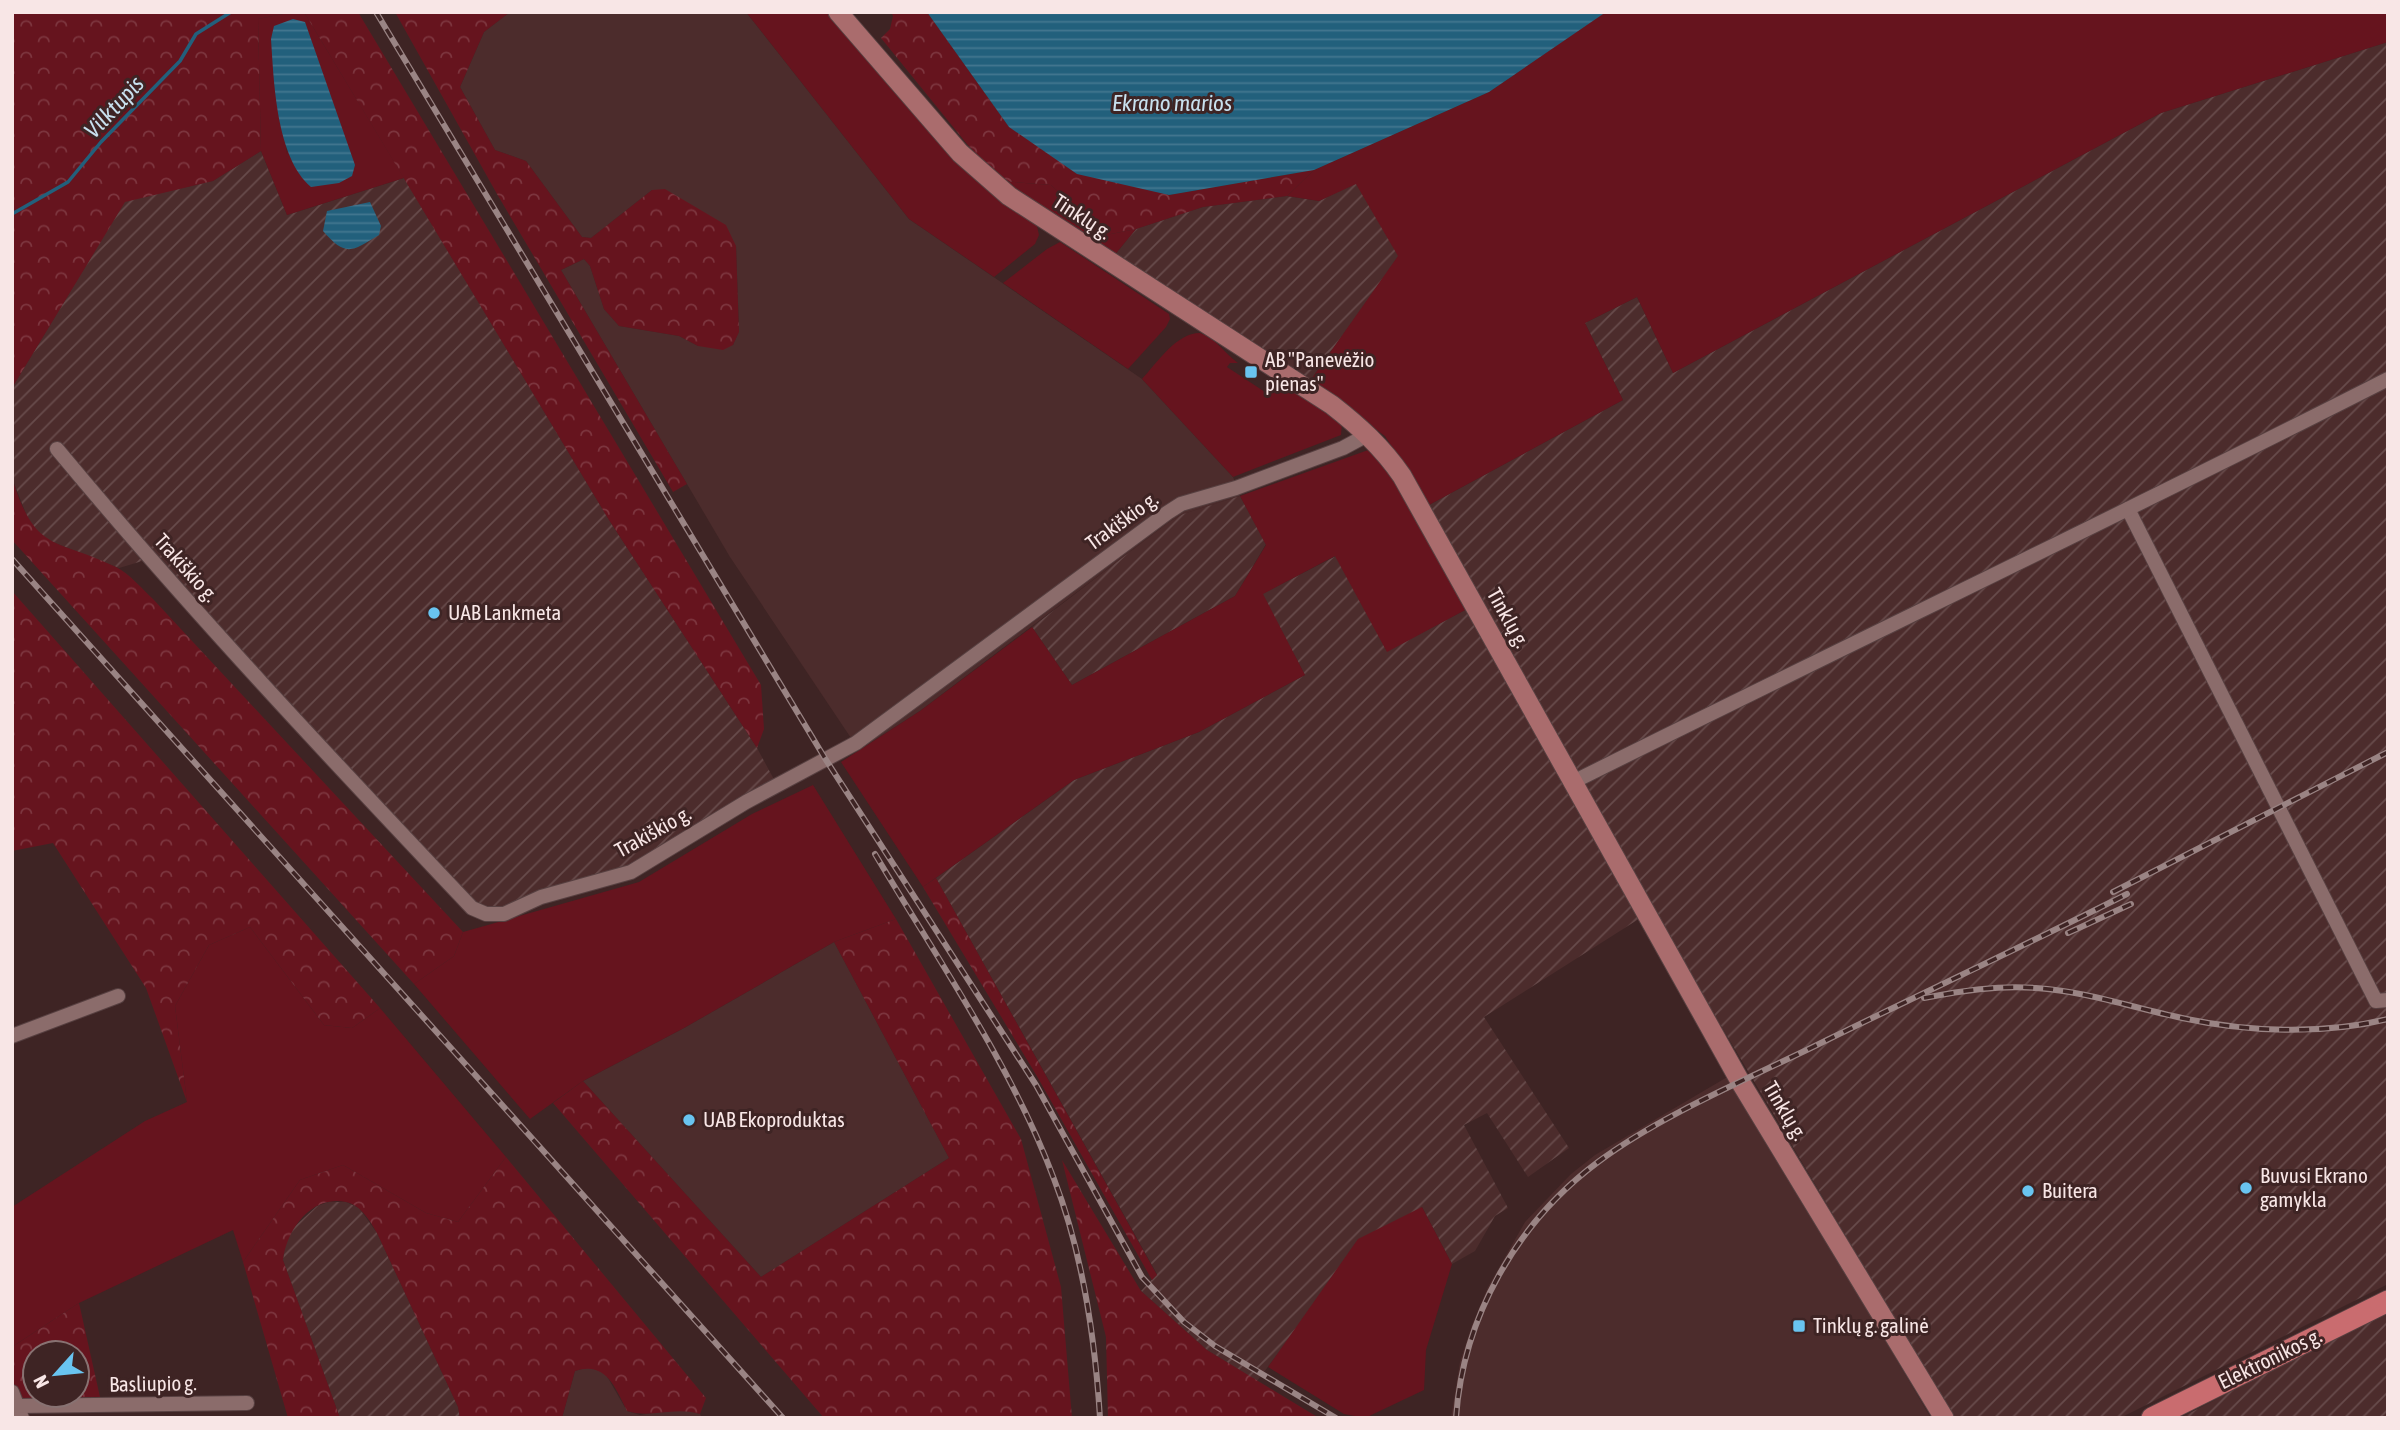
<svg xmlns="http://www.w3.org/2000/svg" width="2400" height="1430" viewBox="0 0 2400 1430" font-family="'Asap Condensed',sans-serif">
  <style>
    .built { fill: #4c2c2c }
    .industrial { fill: url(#industrial-furrows) }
    .grass { fill: #66141e; fill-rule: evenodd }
    .forest { fill: url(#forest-crowns); fill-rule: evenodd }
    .water { fill: url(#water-rules) }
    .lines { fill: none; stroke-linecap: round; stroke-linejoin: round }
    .stream { stroke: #22607c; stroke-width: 3.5 }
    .street-casing { stroke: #574041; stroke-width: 16 }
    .secondary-casing { stroke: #574041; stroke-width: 21 }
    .primary-casing { stroke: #574041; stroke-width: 23 }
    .street { stroke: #8b6c6b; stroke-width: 14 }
    .secondary { stroke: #aa6c6d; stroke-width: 19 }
    .primary { stroke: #c96c6f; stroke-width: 21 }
    .rail-casing { stroke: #9a8484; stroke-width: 6 }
    .rail { stroke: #3e2424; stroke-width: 3.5; stroke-dasharray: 10; stroke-linecap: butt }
    .poi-dot { fill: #69c4f0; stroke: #3e2424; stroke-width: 2.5 }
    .labels { text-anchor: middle; stroke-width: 6; stroke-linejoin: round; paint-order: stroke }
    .street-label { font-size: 21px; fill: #f8e6e6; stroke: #3e2424 }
    .poi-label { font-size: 21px; fill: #f8e6e6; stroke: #3e2424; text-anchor: start }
    .water-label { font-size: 23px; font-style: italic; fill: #c8e0ee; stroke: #3e2424 }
  </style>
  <defs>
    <pattern id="industrial-furrows" width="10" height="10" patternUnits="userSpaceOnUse" patternTransform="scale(1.75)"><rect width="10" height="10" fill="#4c2c2c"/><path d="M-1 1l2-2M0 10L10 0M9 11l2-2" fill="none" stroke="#674b4b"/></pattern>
    <pattern id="forest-crowns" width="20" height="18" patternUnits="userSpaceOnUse" patternTransform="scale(1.75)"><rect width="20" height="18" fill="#66141e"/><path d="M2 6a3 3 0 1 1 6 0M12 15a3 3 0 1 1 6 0" fill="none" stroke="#7d363f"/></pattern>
    <pattern id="water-rules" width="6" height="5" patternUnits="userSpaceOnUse" patternTransform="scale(1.75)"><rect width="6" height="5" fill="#22607c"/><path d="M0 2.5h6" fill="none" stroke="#43778f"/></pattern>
  </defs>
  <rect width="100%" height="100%" fill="#3e2424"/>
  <!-- built -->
  <g class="built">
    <polygon points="510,12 746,12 909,219 1142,379 1233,477 1240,496 1183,514 1169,522 920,711 859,750 730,557 561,270 584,259 590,266 604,309 619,326 679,336 698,346 733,345 739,331 736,246 652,190 591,238 582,237 526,161 495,150 460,87 484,32"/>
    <polygon points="834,942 949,1158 761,1277 583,1081 684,1028"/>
    <polygon points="1729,1076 1931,1418 1451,1418 1460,1362 1472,1325 1488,1287 1525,1222 1571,1174 1595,1155"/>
    <polygon points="589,1367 605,1373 627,1411 640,1415 681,1408 700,1414 702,1418 562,1418 575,1371"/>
  </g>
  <!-- industrial -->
  <g class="industrial">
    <polygon points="2388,42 2388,1284 2120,1418 1954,1418 1682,960 1429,505 1623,400 1585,323 1637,297 1673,373 2161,113"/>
    <polygon points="261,151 287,215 404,178 609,520 757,748 777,785 631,872 486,914 149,559 119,568 45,539 30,524 12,478 12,388 125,201 213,181"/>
    <polygon points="1356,183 1399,256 1310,381 1113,257 1136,229 1203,207 1287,196 1319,201"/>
    <polygon points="1240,496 1266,544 1235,596 1072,685 1032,627 1169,522 1183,514"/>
    <polygon points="1336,556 1387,651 1467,609 1642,917 1484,1017 1569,1148 1528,1177 1487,1113 1464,1125 1508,1208 1495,1216 1475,1251 1452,1264 1422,1207 1300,1325 1257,1381 1207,1350 1141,1291 1157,1274 936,878 1074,780 1199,732 1305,675 1262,594"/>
    <polygon points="329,1202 346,1202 359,1208 377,1233 458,1407 460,1418 340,1418 283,1260 285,1244 293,1228 317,1206"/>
    <polygon points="2388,1310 2388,1418 2180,1418"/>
  </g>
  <!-- grass -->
  <g class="grass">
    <path d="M293,12h11l100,166 -117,37 -26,-64 -3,-132zM305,29l-18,125 -16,-115z"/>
    <polygon points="746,12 831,12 1037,226 1039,235 1035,244 994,277 909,219"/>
    <polygon points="1605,12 2388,12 2388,42 2161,113 1673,373 1637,297 1585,323 1623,400 1429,505 1385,436 1310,381 1398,256 1356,184 1319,201 1287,196 1314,170 1489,92"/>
    <polygon points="1002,181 1051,185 1106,235 1136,229 1113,257"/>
    <polygon points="1060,242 1169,314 1170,319 1166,327 1128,369 1003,283 1047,249"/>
    <path d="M1200,333c16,5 24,20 38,30h-8l-3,4 38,25 3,-4 -4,-9 26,10 52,34 -1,12 -108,42 -91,-98c15,-16 34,-46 58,-46z"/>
    <polygon points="1371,449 1392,474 1467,609 1387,652 1335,556 1263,594 1305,675 1199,732 1074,780 923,887 841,762 920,711 1032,627 1072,685 1235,596 1266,545 1240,496"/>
    <polygon points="813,785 896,919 834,942 684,1028 583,1081 530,1119 414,984 454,956 463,932 639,882 752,814"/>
    <polygon points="250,927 324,1025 352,1028 380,1008 506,1157 458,1222 426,1213 343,1165 300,1180 243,1262 233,1230 79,1303 12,1347 12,1207 145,1121 187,1102 175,1006 209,945"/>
    <polygon points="1422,1207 1452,1264 1426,1350 1424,1390 1365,1418 1344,1414 1268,1367 1358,1239"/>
  </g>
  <!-- forest -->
  <g class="forest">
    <polygon points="12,12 293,12 258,19 261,151 213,181 125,202 12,388"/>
    <polygon points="304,12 358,12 761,685 764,729 757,748 609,520"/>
    <polygon points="395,12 510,12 484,32 460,87 495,150 526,161 582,237 591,238 652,190 665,189 726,225 736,246 739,332 733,345 723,350 698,346 679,336 619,326 604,309 590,266 584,259 561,270 687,484 673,492 497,194"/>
    <polygon points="891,12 927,12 1009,127 1169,195 1314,170 1287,196 1203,207 1136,229 1106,235 1051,185 1002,181 967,144 881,38 890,29 893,16"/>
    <path d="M12,478c24,76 42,59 104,89 14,7 26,22 37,32l310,333 -9,24 -40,28 -402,-444z"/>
    <polygon points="12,591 380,1008 352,1028 324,1025 250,927 209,945 175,1006 187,1102 146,988 53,843 12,851"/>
    <polygon points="936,878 1157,1275 1152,1280 1038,1078 923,887"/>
    <polygon points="896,919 1021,1139 1061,1287 1072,1418 824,1418 553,1103 583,1081 761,1277 949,1158 834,942"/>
    <path d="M506,1157l200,241 -6,16c-28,-8 -48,5 -73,-3 -12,-24 -21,-50 -52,-40l-13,47h-102l-2,-11 -81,-174c-7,-12 -16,-28 -31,-31 -35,-8 -60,29 -63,58l57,158h-52l-45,-156 57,-82 43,-15 83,48 32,9z"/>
    <polygon points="1062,1160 1141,1291 1207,1350 1319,1418 1108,1418 1106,1337"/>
    <path d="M79,1303l23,103h-85l-5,-14v-45zM35,1353h42v42h-42z"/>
  </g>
  <!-- water -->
  <g class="water">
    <polygon points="927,12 1606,12 1489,92 1314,170 1169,195 1077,174 1009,127"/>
    <path d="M293,19l12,3 50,143 -3,11 -13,7 -28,4c-35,-30 -37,-105 -40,-148l3,-13z"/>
    <path d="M370,202l11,24 -2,9c-28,17 -33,22 -56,-4l4,-20z"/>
  </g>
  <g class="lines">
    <!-- stream -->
    <polyline class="stream" points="12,214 68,182 101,142 180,61 196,34 231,12"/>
    <!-- street casing -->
    <g class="street-casing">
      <g id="street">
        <path d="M57,449c132,159 273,309 415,459l14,6h18l37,-17 90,-25 115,-70 110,-59 311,-230 14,-9 55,-16 107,-40 26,-14"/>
        <polyline points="2128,509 2376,1001 2388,1000"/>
        <path d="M1571,783c272,-136 546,-266 817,-404"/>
        <polyline points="12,1036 118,996"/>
        <polyline points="12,1392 22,1418"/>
        <polyline points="17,1406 247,1403"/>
      </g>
    </g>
    <!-- secondary casing -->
    <g class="secondary-casing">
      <path id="secondary" d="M838,12l122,141 49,43 323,209c28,22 50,42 70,71l339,607 203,335"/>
    </g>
    <!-- primary casing -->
    <g class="primary-casing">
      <polyline id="primary" points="2152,1418 2388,1301"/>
    </g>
    <!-- street -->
    <use href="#street" class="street"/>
    <!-- secondary -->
    <use href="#secondary" class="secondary"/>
    <!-- primary -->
    <use href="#primary" class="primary"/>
    <!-- rail casing -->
    <g class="rail-casing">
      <g id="rail">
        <polyline points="376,12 826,760 1036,1085 1142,1277 1184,1322 1215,1346 1336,1418"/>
        <polyline points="12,559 783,1418"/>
        <path d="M875,854c61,103 137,212 179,325 29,75 41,159 46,239"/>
        <polyline points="2113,892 2388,752"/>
        <polyline points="2068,933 2131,904"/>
        <path d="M1924,998c37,-7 74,-13 112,-10 49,3 98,20 146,30 65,14 140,17 206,1"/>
        <path d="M1456,1418c7,-101 61,-196 142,-256 64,-48 157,-86 229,-122 100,-49 201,-96 300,-146"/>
      </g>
    </g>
    <!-- rail -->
    <use href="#rail" class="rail"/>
  </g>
  <!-- markers -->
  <g class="poi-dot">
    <rect x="1244" y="365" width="14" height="14" rx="3.5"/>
    <circle cx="434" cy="613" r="7"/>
    <circle cx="689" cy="1120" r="7"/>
    <circle cx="2246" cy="1188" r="7"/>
    <circle cx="2028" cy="1191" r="7"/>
    <rect x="1792" y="1319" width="14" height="14" rx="3.5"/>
  </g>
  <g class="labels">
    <!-- street labels -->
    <g class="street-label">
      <text transform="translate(1082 217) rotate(33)" y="7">Tinklų g.</text>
      <text transform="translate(1122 521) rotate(-36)" y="7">Trakiškio g.</text>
      <text transform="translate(186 568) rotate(48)" y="7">Trakiškio g.</text>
      <text transform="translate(1508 618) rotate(61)" y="7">Tinklų g.</text>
      <text transform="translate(653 832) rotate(-29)" y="7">Trakiškio g.</text>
      <text transform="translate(1785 1111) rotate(59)" y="7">Tinklų g.</text>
      <text transform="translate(2270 1359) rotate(-26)" y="7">Elektronikos g.</text>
      <text transform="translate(153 1384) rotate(-1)" y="7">Basliupio g.</text>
    </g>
    <!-- poi labels -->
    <g class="poi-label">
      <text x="1265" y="367">AB "Panevėžio<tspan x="1265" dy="24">pienas"</tspan></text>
      <text x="448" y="620">UAB Lankmeta</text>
      <text x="703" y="1127">UAB Ekoproduktas</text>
      <text x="2260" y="1183">Buvusi Ekrano<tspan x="2260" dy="24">gamykla</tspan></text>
      <text x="2042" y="1198">Buitera</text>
      <text x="1813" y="1333">Tinklų g. galinė</text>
    </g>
    <!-- water labels -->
    <g class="water-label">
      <text x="1172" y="111">Ekrano marios</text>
      <text transform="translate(114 107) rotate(-47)" y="8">Vilktupis</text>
    </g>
  </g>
  <!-- border -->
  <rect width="2400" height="1430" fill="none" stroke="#f8e6e6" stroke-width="28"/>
  <!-- north arrow -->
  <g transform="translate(56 1374) rotate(243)"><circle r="33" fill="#3e2424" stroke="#887272" stroke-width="2"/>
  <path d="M0-5L12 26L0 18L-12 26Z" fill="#69c4f0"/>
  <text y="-10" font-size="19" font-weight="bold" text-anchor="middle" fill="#f8e6e6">N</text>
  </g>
</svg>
